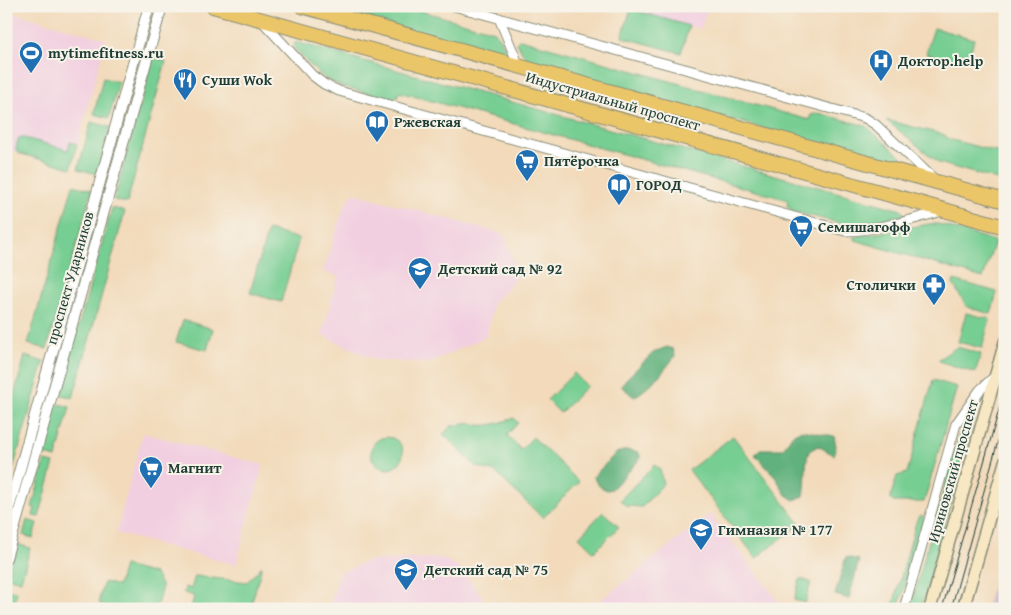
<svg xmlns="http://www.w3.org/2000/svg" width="1011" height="615" viewBox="0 0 1011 615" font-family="'Gentium Book Plus',serif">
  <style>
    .built { fill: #f2cfe0 }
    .industrial { fill: #cfbdcf }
    .green { fill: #77ce93; stroke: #4b8664 }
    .forest { fill: #61b17d; stroke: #407758 }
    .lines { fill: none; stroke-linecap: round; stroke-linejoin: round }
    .minor-casing { stroke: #888c77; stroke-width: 11 }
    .tertiary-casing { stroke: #888c77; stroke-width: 12 }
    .secondary-casing { stroke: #888c77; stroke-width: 14 }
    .primary-casing { stroke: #888c77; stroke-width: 16 }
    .minor { stroke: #fff; stroke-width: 9 }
    .tertiary { stroke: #fff; stroke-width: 10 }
    .secondary { stroke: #f7e8c3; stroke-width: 11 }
    .primary { stroke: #ebc669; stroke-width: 14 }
    .tram { stroke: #1f3d34; stroke-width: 1 }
    .labels { text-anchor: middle; stroke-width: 4; stroke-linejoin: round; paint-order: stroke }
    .poi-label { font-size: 15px; font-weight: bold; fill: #1f3d34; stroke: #f7f3e8; text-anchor: start }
    .street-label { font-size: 15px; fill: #1f3d34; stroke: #f7f3e8 }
  </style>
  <rect width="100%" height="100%" fill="#f7f3e8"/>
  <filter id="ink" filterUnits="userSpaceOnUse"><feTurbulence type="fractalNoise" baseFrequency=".02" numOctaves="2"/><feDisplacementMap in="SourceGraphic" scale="10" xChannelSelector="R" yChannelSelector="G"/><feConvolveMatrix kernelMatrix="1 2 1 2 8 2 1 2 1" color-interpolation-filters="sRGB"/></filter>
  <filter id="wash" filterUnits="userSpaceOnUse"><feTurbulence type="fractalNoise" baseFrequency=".0096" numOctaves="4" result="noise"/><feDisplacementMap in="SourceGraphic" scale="20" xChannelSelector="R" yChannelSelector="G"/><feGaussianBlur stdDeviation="1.12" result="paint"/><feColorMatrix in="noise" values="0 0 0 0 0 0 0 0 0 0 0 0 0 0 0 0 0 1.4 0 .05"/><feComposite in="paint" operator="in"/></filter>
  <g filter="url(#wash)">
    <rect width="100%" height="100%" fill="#f2daba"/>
    <!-- built -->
    <g class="built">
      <polygon points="621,6 708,6 701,29"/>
      <polygon points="6,11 106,39 71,168 6,149"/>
      <polygon points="353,193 504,234 518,276 493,303 487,336 429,363 376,360 322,335 338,276 323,272 344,207"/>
      <polygon points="143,433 263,465 236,565 116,533"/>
      <polygon points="710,514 780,603 780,609 601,609 597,603"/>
      <polygon points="433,558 444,559 460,568 491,609 329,609 339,573 368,561"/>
    </g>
    <!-- industrial -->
    <polygon class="industrial" points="1005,541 1005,609 986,609"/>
    <!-- green -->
    <g class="green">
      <polygon points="323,6 403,6 494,31 498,35 509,55 508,57"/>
      <polygon points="631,9 689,26 681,53 622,37"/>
      <path d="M934,28l40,11c-2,6 -3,14 -6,19 -6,9 -33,-2 -42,-5z"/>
      <polygon points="520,39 809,120 811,115 819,113 866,126 906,161 907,166 905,168 530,63 516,43"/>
      <polygon points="296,42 901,210 904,213 904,215 847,225 791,211 787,205 788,200 399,92 397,97 393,100 341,86 327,80 315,70 295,49 294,44"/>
      <polygon points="153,57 166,61 127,203 114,200"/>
      <polygon points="103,78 119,82 109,118 94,114"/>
      <polygon points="886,120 945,135 948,139 1005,154 1004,182 939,163"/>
      <polygon points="91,122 110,127 97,174 78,169"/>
      <polygon points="21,137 68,150 70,142 77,144 71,168 18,153 16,149 18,139"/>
      <polygon points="73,185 92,190 47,349 28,344"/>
      <polygon points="112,208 125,211 73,398 59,394"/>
      <polygon points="929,224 938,224 995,241 983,278 855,240 853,237"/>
      <polygon points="268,230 299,239 281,302 250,293"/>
      <polygon points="954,280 997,292 991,314 967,307 953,284"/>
      <polygon points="966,313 990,319 982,348 958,342"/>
      <polygon points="183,320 213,329 207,350 176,342"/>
      <polygon points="957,347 981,354 975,373 939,361 939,359"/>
      <polygon points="25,356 44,362 6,493 6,424"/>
      <polygon points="574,373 587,386 560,413 547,400"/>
      <polygon points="933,380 957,387 924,502 893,502 890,498 897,476 907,473"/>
      <polygon points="59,404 70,407 56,458 42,454 55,407"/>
      <polygon points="971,415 974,416 974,419 921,609 910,609 959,434"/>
      <path d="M514,418l4,5 -11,12 14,15 12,-13 46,45 -36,36 -48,-46 -20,-6 -32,-32 8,-8 21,-3c12,6 30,-1 42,-5z"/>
      <polygon points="733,436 800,524 756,558 689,470"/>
      <circle cx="387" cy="453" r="16"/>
      <polygon points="45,461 54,463 39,517 33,516 35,508 32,507"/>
      <polygon points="654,465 660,469 663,484 642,507 626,506 620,500"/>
      <polygon points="603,512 619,527 594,552 579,537"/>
      <polygon points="922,515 924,518 898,609 892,609 917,519"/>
      <polygon points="27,520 37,523 33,538 23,535"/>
      <polygon points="16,544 30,548 21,581 7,577"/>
      <polygon points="124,566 155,574 162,587 156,609 120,609 100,604 99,599 104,582 118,586"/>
      <polygon points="262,566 250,609 191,609 194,596 184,593 185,587 191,589 195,576 247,582"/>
      <polygon points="800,579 811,582 805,603 794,600"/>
      <polygon points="6,589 17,592 13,609 6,609"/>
    </g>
    <!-- forest -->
    <g class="forest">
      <path d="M667,347l6,2 2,7c-10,14 -25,32 -41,41l-13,-11 5,-7 28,-27z"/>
      <path d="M802,430l32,6 2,10 -2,9 -16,-9 -9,5c-5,15 -2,30 -5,45l-10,4 -8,-5 -11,-19 -20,-21 5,-6h23l9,-14z"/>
      <path d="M627,450l11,2 3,6 -29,31 -5,1c-7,-3 -12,-6 -13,-14l22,-23z"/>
      <polygon points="846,557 859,560 849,599 835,595"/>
    </g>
  </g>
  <g filter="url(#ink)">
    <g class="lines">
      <!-- minor casing -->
      <g class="minor-casing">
        <g id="minor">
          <polyline points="454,6 865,118 876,125 934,179"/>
          <polyline points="499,18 519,66"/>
          <path d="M262,21l50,54 12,9 15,7 506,140c33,-1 66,-11 97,-20"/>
          <polyline points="904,609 956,424 980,390 995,376"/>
        </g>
      </g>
      <!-- tertiary casing -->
      <g class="tertiary-casing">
        <g id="tertiary">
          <polyline points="6,519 149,6"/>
          <polyline points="6,558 162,6"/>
        </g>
      </g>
      <!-- secondary casing -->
      <g class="secondary-casing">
        <g id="secondary">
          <polyline points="930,609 1005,342"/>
          <polyline points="963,609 1005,462"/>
        </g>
      </g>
      <!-- primary casing -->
      <g class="primary-casing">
        <g id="primary">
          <polyline points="213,6 1005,227"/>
          <polyline points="302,6 1005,201"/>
        </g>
      </g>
      <!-- minor -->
      <use href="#minor" class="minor"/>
      <!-- tertiary -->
      <use href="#tertiary" class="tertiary"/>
      <!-- secondary -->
      <use href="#secondary" class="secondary"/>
      <!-- primary -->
      <use href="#primary" class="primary"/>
      <!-- tram -->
      <g class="tram">
        <polyline points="942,609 1005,389"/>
        <polyline points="951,609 1005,416"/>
      </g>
    </g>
  </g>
  <!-- icons -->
  <defs>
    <g id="stadium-pin" transform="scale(1.25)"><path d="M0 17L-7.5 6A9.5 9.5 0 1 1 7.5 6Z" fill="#1f6fb2" stroke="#f7f3e8"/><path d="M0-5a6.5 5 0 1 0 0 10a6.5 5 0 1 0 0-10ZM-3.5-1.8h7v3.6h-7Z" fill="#fff"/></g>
    <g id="hospital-pin" transform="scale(1.25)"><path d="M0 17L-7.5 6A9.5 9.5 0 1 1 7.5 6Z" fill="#1f6fb2" stroke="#f7f3e8"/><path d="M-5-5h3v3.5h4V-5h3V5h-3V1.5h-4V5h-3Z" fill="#fff"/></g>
    <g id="restaurant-pin" transform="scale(1.25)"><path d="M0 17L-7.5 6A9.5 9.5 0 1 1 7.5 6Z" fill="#1f6fb2" stroke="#f7f3e8"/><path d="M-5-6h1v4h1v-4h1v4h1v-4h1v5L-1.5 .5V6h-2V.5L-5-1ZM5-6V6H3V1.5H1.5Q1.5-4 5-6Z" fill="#fff"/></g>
    <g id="library-pin" transform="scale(1.25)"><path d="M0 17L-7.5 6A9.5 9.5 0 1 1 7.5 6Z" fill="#1f6fb2" stroke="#f7f3e8"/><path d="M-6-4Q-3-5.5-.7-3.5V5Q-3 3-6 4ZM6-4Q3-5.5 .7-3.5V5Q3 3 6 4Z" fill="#fff"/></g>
    <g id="supermarket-pin" transform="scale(1.25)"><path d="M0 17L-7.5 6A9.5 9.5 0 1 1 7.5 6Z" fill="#1f6fb2" stroke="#f7f3e8"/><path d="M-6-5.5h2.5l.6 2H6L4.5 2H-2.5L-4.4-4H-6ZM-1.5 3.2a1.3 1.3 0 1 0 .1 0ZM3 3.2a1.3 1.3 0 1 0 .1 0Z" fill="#fff"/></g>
    <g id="school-pin" transform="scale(1.25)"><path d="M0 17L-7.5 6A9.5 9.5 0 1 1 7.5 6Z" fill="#1f6fb2" stroke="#f7f3e8"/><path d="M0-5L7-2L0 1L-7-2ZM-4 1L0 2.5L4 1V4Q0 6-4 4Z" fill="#fff"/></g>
    <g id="pharmacy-pin" transform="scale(1.25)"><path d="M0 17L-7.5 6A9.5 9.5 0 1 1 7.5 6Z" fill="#1f6fb2" stroke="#f7f3e8"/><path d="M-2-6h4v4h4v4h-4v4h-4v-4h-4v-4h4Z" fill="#fff"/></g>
  </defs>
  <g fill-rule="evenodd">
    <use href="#stadium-pin" x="31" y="53"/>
    <use href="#hospital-pin" x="881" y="61"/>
    <use href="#restaurant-pin" x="185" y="80"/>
    <use href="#library-pin" x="377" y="122"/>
    <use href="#supermarket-pin" x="527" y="161"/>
    <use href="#library-pin" x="619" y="185"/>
    <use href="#supermarket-pin" x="801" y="227"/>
    <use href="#school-pin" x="420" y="269"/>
    <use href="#pharmacy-pin" x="934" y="285"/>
    <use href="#supermarket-pin" x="151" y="468"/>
    <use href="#school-pin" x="701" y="530"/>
    <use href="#school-pin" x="406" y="570"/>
  </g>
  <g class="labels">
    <!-- poi labels -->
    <g class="poi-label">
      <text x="48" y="58">mytimefitness.ru</text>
      <text x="898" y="66">Доктор.help</text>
      <text x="202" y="85">Суши Wok</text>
      <text x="394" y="127">Ржевская</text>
      <text x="544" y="166">Пятёрочка</text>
      <text x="636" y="190">ГОРОД</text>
      <text x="818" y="232">Семишагофф</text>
      <text x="438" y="274">Детский сад № 92</text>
      <text x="916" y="290" text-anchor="end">Столички</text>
      <text x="168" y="473">Магнит</text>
      <text x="718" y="535">Гимназия № 177</text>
      <text x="424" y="575">Детский сад № 75</text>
    </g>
    <!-- street labels -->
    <g class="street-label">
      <text transform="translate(613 101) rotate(16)" y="5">Индустриальный проспект</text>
      <text transform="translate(70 278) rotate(-74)" y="5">проспект Ударников</text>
      <text transform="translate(953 471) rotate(-74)" y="5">Ириновский проспект</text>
    </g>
  </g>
  <!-- margin -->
  <rect width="1011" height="615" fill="none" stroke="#f7f3e8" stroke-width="25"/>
</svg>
